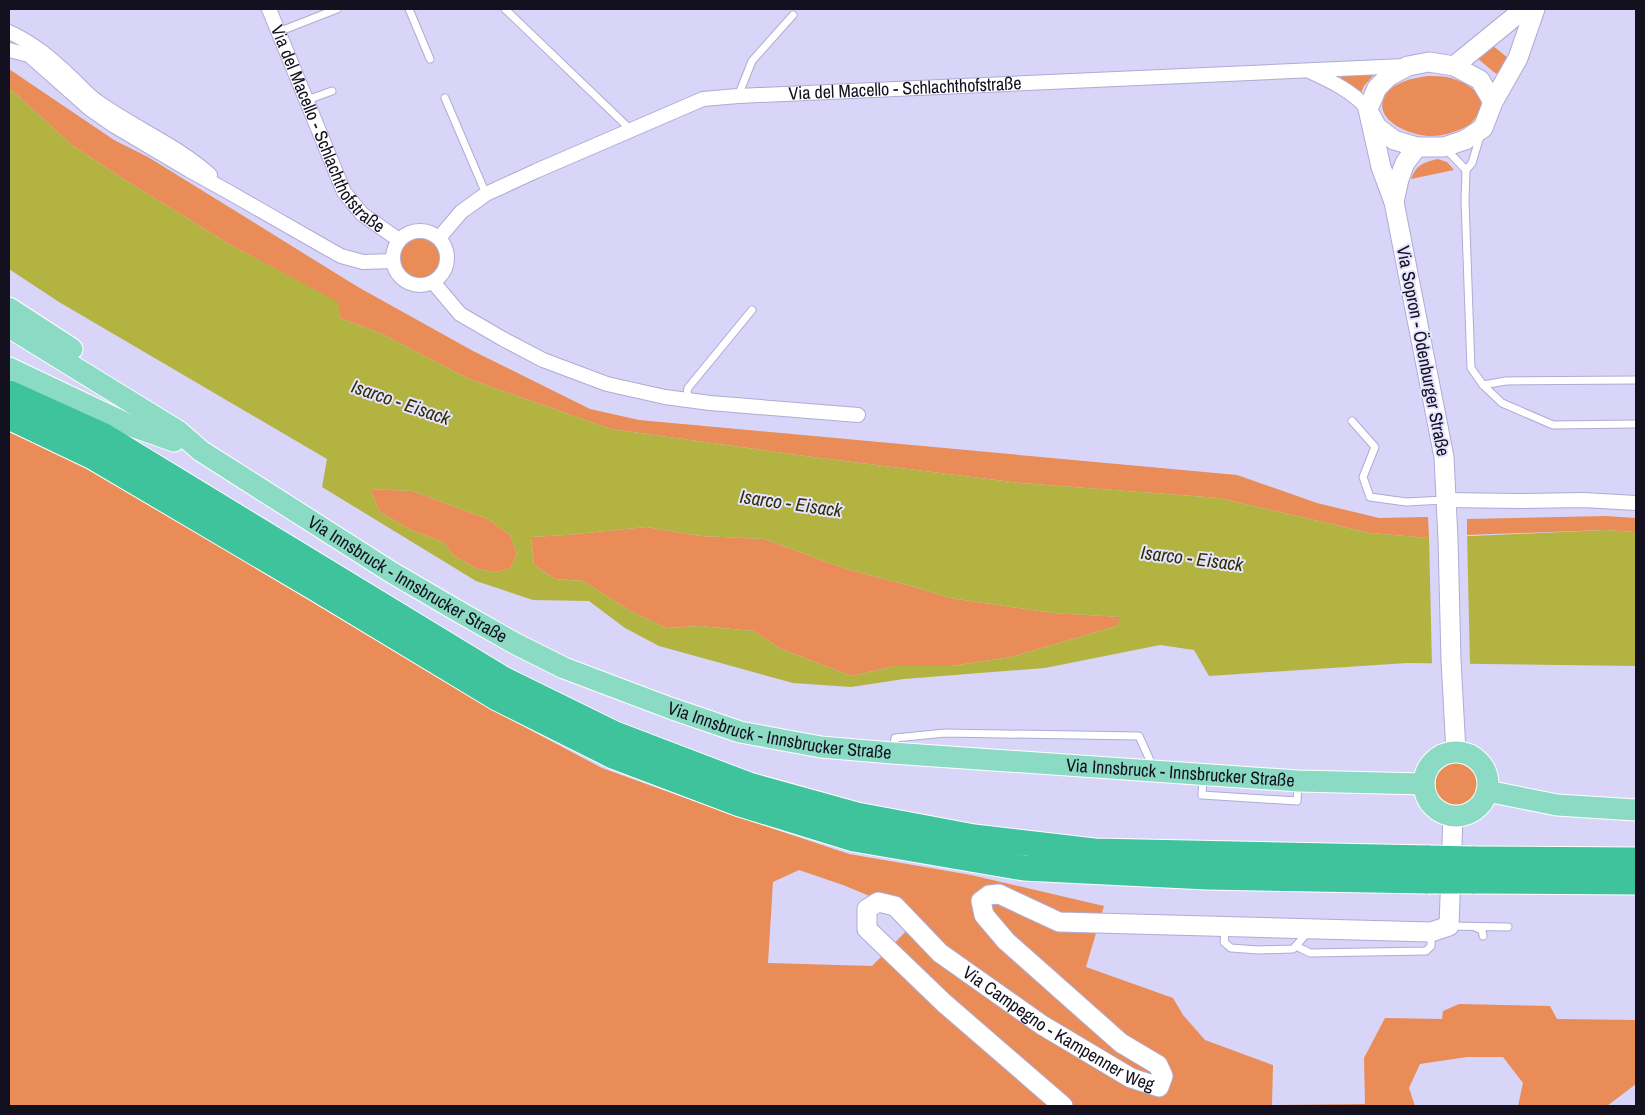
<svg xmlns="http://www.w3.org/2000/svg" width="1645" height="1115" viewBox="0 0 1645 1115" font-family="'Archivo Narrow',sans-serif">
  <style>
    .green { fill: #e98c57; fill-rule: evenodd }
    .water { fill: #b3b342; fill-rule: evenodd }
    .pier { fill: #d8d5f8 }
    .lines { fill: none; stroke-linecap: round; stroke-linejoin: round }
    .lane-casing { stroke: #afabd5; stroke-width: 9 }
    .street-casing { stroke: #afabd5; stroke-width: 16 }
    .secondary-casing { stroke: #afabd5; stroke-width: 21 }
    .primary-casing { stroke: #fff; stroke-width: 23 }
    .highway-casing { stroke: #fff; stroke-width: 27 }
    .lane { stroke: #fff; stroke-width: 7 }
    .street { stroke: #fff; stroke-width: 14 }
    .secondary { stroke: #fff; stroke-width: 19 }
    .primary { stroke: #8bdbc4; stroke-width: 21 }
    .highway { stroke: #3ec39c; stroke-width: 25 }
    .highway-bridge-casing { stroke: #fff; stroke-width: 27; stroke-linecap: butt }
    .highway-bridge { stroke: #3ec39c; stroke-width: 25 }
    .labels { text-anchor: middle; stroke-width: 4; stroke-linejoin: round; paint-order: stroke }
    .street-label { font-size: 18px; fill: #131120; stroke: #e5e3fe }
    .water-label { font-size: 19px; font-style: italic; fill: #2f2f00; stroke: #e5e3fe }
  </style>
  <rect width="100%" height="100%" fill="#d8d5f8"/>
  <!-- green -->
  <g class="green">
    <polygon points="1492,45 1508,58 1498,74 1495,73 1477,58"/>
    <polygon points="9,69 114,140 148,157 358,287 473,351 590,409 639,420 1237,475 1317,503 1379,518 1428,517 1429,538 1370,533 1219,498 1021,483 805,456 611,429 469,379 380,333 340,318 337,302 229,244 122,178 73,146 9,88"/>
    <polygon points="1378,70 1364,86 1360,95 1341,82 1341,72"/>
    <path d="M1428,76c6,0 13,0 19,1 17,4 43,17 31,37 -4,7 -10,13 -17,15 -9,4 -19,7 -29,7 -20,1 -64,-17 -45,-43 9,-12 28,-15 41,-17z"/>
    <path d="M1438,159l9,3 7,8 -43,9c5,-14 13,-17 27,-20z"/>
    <circle cx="420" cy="258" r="23"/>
    <path d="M9,432l65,28 203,119 210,128 115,61 133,48 114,38 122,21 133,31 -18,61 87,31 10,17 22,25 68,25 -1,40 93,-1 -1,-46 21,-40 57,1 1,-8 16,-7 91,2 7,13 79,1v64l-29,22h-89l5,-23 -20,-26h-36l-47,7 -11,24 6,18h-1406zM799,870l44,15 77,32 -48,49 -104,-3 5,-81z"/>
    <polygon points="370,489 412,491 488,519 510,535 517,554 510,569 496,572 477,569 453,555 443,542 411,530 380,512"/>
    <polygon points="1606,516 1636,518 1636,532 1605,530 1467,535 1467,519"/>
    <polygon points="646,527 700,536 764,539 846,569 911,586 950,598 1053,613 1121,617 1117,626 1011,657 951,666 894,666 852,676 781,649 754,631 700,626 666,628 629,610 583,581 555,579 534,565 531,537 566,535"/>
    <circle cx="1455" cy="784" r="23"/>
  </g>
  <!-- water -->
  <path class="water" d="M9,88l64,58 49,32 107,66 109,58 2,16 40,15 89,46 142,50 194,27 216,27 198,15 151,35 59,5 176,-8 31,2v134l-229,-3 -198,13 -15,-26 -34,-5 -115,23 -141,11 -53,8 -58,-4 -134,-37 -34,-18 -36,-27 -56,-1 -57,-19 -154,-94 5,-28 -268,-157 -50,-33zM370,489l42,2 76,28 22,16 7,19 -7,15 -14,3 -19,-3 -24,-14 -10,-13 -32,-12 -31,-18zM646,527l54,9 64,3 82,30 65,17 39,12 103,15 67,4 -3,9 -106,31 -60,9h-57l-42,10 -71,-27 -27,-18 -54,-5 -34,2 -37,-18 -46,-29 -28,-2 -21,-14 -3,-28 35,-2z"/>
  <!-- pier -->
  <polygon class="pier" points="1467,533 1470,666 1432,666 1429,536"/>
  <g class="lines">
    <!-- lane casing -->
    <g class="lane-casing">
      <g id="lane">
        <polyline points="409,9 430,59"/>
        <polyline points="505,9 631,130"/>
        <polyline points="278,32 337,9"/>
        <polyline points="738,96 752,61 793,15"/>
        <polyline points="445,98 486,194"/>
        <polyline points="307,100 332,91"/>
        <polyline points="1446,149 1466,170"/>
        <polyline points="1466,170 1465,201 1471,368 1483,385"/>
        <polyline points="1466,170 1472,163 1481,133"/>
        <polyline points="1636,380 1506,381 1483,385 1502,403 1553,425 1636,424"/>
        <polyline points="686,400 688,388 752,310"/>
        <polyline points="1352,421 1375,447 1363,477 1370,497 1406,502 1445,500"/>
        <polyline points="893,751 895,738 945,733 1139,736 1153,767"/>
        <polyline points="1203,778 1202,795 1297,801 1298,783"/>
        <polyline points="1449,926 1508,927"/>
        <polyline points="1475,927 1482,930 1483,936"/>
        <polyline points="1230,930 1225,933 1224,942 1231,948 1258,950 1293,949 1308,932"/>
        <polyline points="1296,946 1310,953 1426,951 1431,946 1431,933"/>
      </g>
    </g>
    <!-- street casing -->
    <g class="street-casing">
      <g id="street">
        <path id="s1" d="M269,9l75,183 18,22 37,26"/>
        <path d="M9,32c26,12 43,27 64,47 8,8 16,17 25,23 36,26 79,43 112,73"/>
        <polyline points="9,50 29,55 90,109 113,125 189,170 227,191 318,243 341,256 363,262 393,261"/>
        <path d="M1309,71c22,10 43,20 59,38"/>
        <circle cx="420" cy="258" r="27"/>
        <path id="s2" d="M439,238l22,-26 25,-18 50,-23 167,-72 35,-3 667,-30"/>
        <polyline points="433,282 460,314 503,339 543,360 607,384 665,397 710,403 858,415"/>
        <polyline points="1445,500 1519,501 1583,500 1636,503"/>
      </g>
    </g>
    <!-- secondary casing -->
    <g class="secondary-casing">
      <g id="secondary">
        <polyline points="1454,66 1524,9"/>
        <polyline points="1371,116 1377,127 1394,140 1417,147 1444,147 1465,140 1483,128 1493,102 1518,58 1535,9"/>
        <polyline points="1394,202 1399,179 1405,163 1417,147"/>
        <polyline points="1456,752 1451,660 1448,539 1444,457 1394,202 1381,167 1368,109 1377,88 1389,76 1408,66 1429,62 1454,66 1480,80 1493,102"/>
        <path id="s3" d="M1063,1106l-119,-103 -77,-74v-20l11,-7 17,4 45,47 102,72 89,53 28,9 4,-11 -5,-11 -37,-22 -115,-102 -22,-26 -3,-14 8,-6 10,-1 60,28 372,10 18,-6 4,-110"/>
      </g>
    </g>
    <!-- primary casing -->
    <g class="primary-casing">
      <g id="primary">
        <polyline points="9,308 72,349"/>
        <path id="s4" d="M9,327l169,104 23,20 190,121 65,38 60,34 48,24 106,40 70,24 81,15 71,6 406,28 126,3"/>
        <polyline points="9,368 129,425 174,441"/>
        <circle cx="1456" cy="784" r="32"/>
        <polyline points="1487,791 1557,805 1636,810"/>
      </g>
    </g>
    <!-- highway casing -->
    <g class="highway-casing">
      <g id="highway">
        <polyline points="9,393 104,436 503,679 615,734 749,785 857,815 974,837 1094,851 1429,858"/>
        <polyline points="9,417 93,457 315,588 497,698 613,756 740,804 854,839 1024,868 1207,877 1428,881"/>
        <polyline points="1472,859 1636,860"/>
        <polyline points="1472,881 1636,882"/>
      </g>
    </g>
    <!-- lane -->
    <use href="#lane" class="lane"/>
    <!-- street -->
    <use href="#street" class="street"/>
    <!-- secondary -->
    <use href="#secondary" class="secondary"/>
    <!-- primary -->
    <use href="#primary" class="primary"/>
    <!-- highway -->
    <use href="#highway" class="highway"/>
    <!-- highway-bridge casing -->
    <g class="highway-bridge-casing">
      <g id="highway-bridge">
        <polyline points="1429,858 1472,859"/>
        <polyline points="1428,881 1472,881"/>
      </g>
    </g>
    <!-- highway-bridge -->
    <use href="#highway-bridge" class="highway-bridge"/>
  </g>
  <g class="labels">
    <!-- street labels -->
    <g class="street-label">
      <text dy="6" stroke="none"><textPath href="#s2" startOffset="504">Via del Macello - Schlachthofstraße</textPath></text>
      <text dy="6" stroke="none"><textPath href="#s1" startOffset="135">Via del Macello - Schlachthofstraße</textPath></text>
      <text transform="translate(1423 351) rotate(79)" y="6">Via Sopron - Ödenburger Straße</text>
      <text dy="6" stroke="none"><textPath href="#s4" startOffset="472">Via Innsbruck - Innsbrucker Straße</textPath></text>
      <text dy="6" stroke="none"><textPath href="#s4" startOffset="878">Via Innsbruck - Innsbrucker Straße</textPath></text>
      <text dy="6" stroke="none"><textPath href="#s4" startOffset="1282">Via Innsbruck - Innsbrucker Straße</textPath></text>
      <text dy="6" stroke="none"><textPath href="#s3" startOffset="521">Via Campegno - Kampenner Weg</textPath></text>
    </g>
    <!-- water labels -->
    <g class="water-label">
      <text transform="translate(401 402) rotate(19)" y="7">Isarco - Eisack</text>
      <text transform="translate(791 503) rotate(8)" y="7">Isarco - Eisack</text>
      <text transform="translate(1192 558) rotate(7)" y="7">Isarco - Eisack</text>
    </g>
  </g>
  <!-- border -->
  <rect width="1645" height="1115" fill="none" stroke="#131120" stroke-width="20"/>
</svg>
